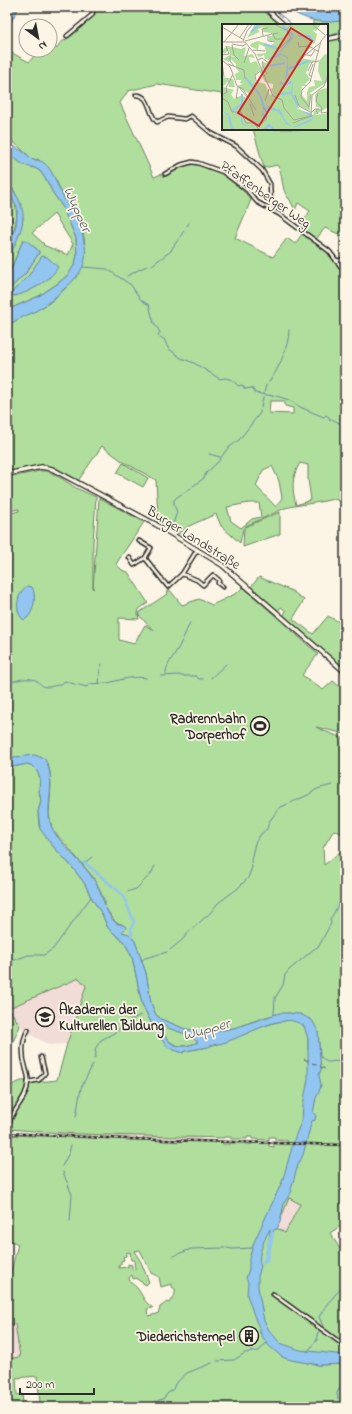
<svg xmlns="http://www.w3.org/2000/svg" width="352" height="1414" viewBox="0 0 352 1414" font-family="'Indie Flower',sans-serif">
  <style>
    .built { fill: #f2dcd7 }
    .green { fill: #afde9d; stroke: #6d8464; fill-rule: evenodd }
    .water { fill: #92c5ef; stroke: #6987a1; fill-rule: evenodd }
    .lines { fill: none; stroke-linecap: round; stroke-linejoin: round }
    .stream { stroke: #6987a1; stroke-width: 1 }
    .canal { stroke: #92c5ef; stroke-width: 2.5 }
    .river { stroke: #92c5ef; stroke-width: 4.5 }
    .ferry { stroke: #4a5966; stroke-width: 1; stroke-dasharray: 5 4; stroke-linecap: butt }
    .street-casing { stroke: #2b2b2b; stroke-width: 5.5 }
    .secondary-casing { stroke: #2b2b2b; stroke-width: 6 }
    .street { stroke: #fcf5e5; stroke-width: 2.5 }
    .secondary { stroke: #fcf5e5; stroke-width: 3.5 }
    .rail-casing { stroke: #2b2b2b; stroke-width: 2.5 }
    .rail { stroke: #fcf5e5; stroke-width: 1; stroke-dasharray: 3; stroke-linecap: butt }
    .street-bridge-casing { stroke: #2b2b2b; stroke-width: 5.5; stroke-linecap: butt }
    .street-bridge { stroke: #fcf5e5; stroke-width: 2.5 }
    .labels { text-anchor: middle; stroke-width: 3.5; stroke-linejoin: round; paint-order: stroke }
    .street-label { font-size: 14px; fill: #2b2b2b; stroke: #fcf5e5 }
    .poi-label { font-size: 14px; font-weight: bold; fill: #2b2b2b; stroke: #fcf5e5; text-anchor: end }
    .water-label { font-size: 15px; font-style: italic; fill: #4a5966; stroke: #fcf5e5 }
    .inset-river { fill: none; stroke: #92c5ef; stroke-width: 2 }
    .inset-road { fill: none; stroke: #a8a49b; stroke-width: 1 }
    .view { fill: #d62828; fill-opacity: 0.15; stroke: #d62828; stroke-width: 2 }
    .inset-edge { fill: none; stroke: #2b2b2b; stroke-width: 2 }
  </style>
  <rect width="100%" height="100%" fill="#fcf5e5"/>
  <filter id="ink" filterUnits="userSpaceOnUse"><feTurbulence type="fractalNoise" baseFrequency=".025" numOctaves="2"/><feDisplacementMap in="SourceGraphic" scale="8" xChannelSelector="R" yChannelSelector="G"/><feConvolveMatrix kernelMatrix="1 2 1 2 8 2 1 2 1" color-interpolation-filters="sRGB"/></filter>
  <g filter="url(#ink)">
    <!-- built -->
    <g class="built">
      <polygon points="79,978 86,985 67,1044 49,1045 24,1031 9,1008"/>
      <polygon points="53,1133 129,1136 208,1137 208,1138 202,1138 201,1141 118,1139 53,1136"/>
      <polygon points="289,1198 300,1203 285,1233 277,1229"/>
      <polygon points="7,1324 15,1324 20,1357 7,1359"/>
    </g>
    <!-- green -->
    <g class="green">
      <path d="M93,7h169l19,18h-58v68l-1,1 -65,-10 -29,7 -8,12 34,74 10,-4 1,3c8,-6 16,-12 26,-13 4,0 10,2 15,3 21,8 31,17 45,34l-16,38 38,19 14,-19 8,6 7,-10 -4,-4 12,-19 -12,-8 -3,7 -6,-12h-1c-8,-11 -4,-24 -11,-33l-13,3 -11,-39h74v-88l18,-6v202l-20,-9 -11,14 13,10 11,14 7,7v230l-11,-4 -14,3 -26,4 -9,2 -39,18 -1,1 35,-15v22l-37,13 1,-19 -1,1 -3,14 -19,-17 -5,-12 -27,12 -11,8 -21,-12 1,-7 -2,-35 -34,-19 -20,-15 -24,35c-27,-15 -33,-19 -63,-10l1,5 24,-5h7l14,7 15,10 20,9 -3,47v45l6,-91 45,24 -28,42 6,6 6,2 20,31 -9,6 -1,5 1,5 -20,-1v22l15,4 11,-19 10,6 -8,-7 -8,-9 1,-3 27,-18 2,-5 13,16 17,-6 13,6 25,-12 6,-6 75,67 -16,21 21,15 10,-9 12,10v43l-29,-7 6,3 23,9v96l-11,-5 -11,18 1,17 21,-17v375l-15,10 12,19 3,-1v105l-54,-4 -31,-21v2l48,30 11,2 26,-1v43h-338v-48l13,-2 -5,-33h-8v-45h2l9,-35 -11,-5v-87l2,-17 214,7v2h8v-2h16v2h5v-1h17v3l5,1v-4l12,1 2,-3 -13,-1v-3h-6v3l-17,-1v-2h-5v2h-16v-2h-7v1c-71,-2 -143,-2 -214,-9 0,-16 17,-28 20,-46l27,-3 10,-36 19,-58 -7,-8 -70,30 11,18 -13,29v-287l20,-4 4,1 6,6 3,7 -1,12 2,11 -3,11 1,14 12,18 22,24 12,16 6,13 11,17 6,14 16,14 4,7 4,8 10,47 10,20 22,26 9,2 2,-1 23,-4 2,-2c21,0 78,-39 94,-19 5,6 4,16 4,24l12,9 -2,-28 -30,-18 -19,3 -35,12 -22,4 -27,-3 -24,-10 -5,-4 -5,-12 -5,-30 -11,-32 -13,-9v-8l-6,-1 -11,-16v-5l-11,-24 -42,-49 -3,-15 2,-29 -1,-13 -2,-7 -22,-9 -19,2v-244l12,-3v-2l-12,2v-184c12,-11 29,-15 42,-24 24,-19 46,-45 31,-77 -4,-7 -9,-14 -13,-21 -4,-8 -7,-17 -11,-25 -4,-7 -13,-14 -18,-21l-5,1 -26,-24v-78l3,-6 19,10 10,-12h11v-10l6,9 4,-6 13,-8 22,-20zM270,401h15v5l8,2v6l-24,-1zM300,463l8,2v14l3,21 -15,5c-4,-16 -5,-27 4,-42zM272,466l7,15 3,17 -6,9 -20,-21 7,-16zM249,503h10l2,14 -9,2 -11,9 -10,-7 -4,-14zM289,1198l11,6 -15,29 -8,-5zM140,1250l11,23 8,4 2,10 11,-3v3l3,2c1,7 -2,9 -6,14l-2,-1 -7,5 -1,5 -2,2 -9,2 -1,-7 6,-1c-11,-8 -9,-11 -16,-20 -3,-4 -7,-4 -8,-10l3,-3 1,4 4,-1 1,2 8,5 3,-3 -8,-20 -7,-11zM130,1252l1,8h3l1,9 -3,1v-5l-4,-1v3l-9,1v-3l2,-1v-3l3,-1 -1,-3 3,-1v-3zM37,1376l3,26 -17,1 -1,-9 -5,1 -1,-17z"/>
      <path d="M303,7h42v2c-15,3 -28,5 -42,-2z"/>
      <polygon points="313,20 326,22 345,20 345,32 328,38 327,25 313,25"/>
      <path d="M7,153l17,12 11,3 5,3 7,10 6,12 9,13 14,32 1,17 -2,9 -7,11 -11,9 -18,12 -32,14v-19l18,-17 14,-21 -2,-4 -14,-9 -16,39v-17l12,-29 4,-15 -8,-26 -8,-11v-12l3,-3 -3,-3zM54,214l19,30 -5,11 -25,-10 1,-1 -12,-11zM47,257l4,4 -1,16 -14,10 -21,9 1,-8z"/>
      <path d="M7,190c17,21 8,37 0,59v-23l4,-5v-8l-4,-12z"/>
      <polygon points="123,463 148,478 143,487 117,473"/>
      <polygon points="259,577 292,591 304,600 293,619 313,634 328,616 345,625 345,670 283,616 286,611 281,607 278,611 251,587"/>
      <path d="M160,1023l8,5 18,6 13,8c-21,8 -28,4 -39,-13z"/>
      <polygon points="21,1081 27,1081 23,1095 7,1121 7,1087"/>
    </g>
    <!-- water -->
    <g class="water">
      <polygon points="9,7 19,7 8,28 7,34 7,11"/>
      <path d="M286,7h17l7,4 13,1 22,-3v11c-21,5 -43,0 -59,-13z"/>
      <path d="M7,142c9,6 19,10 26,18 17,-1 21,19 28,32 5,12 13,22 19,34 3,7 3,14 5,21 3,20 -9,32 -22,43 -8,7 -15,14 -24,19 -11,7 -23,9 -32,18v-17l32,-14 18,-12 11,-9 7,-11 2,-9 -1,-17 -14,-32 -9,-13 -6,-12 -7,-10 -5,-3 -11,-3 -17,-12z"/>
      <path d="M7,181c7,10 17,23 16,37 0,12 -11,33 -16,44v-13l9,-24 1,-12v-6l-3,-6 -7,-11z"/>
      <polygon points="23,240 26,240 39,251 39,253 25,274 7,291 7,279"/>
      <path d="M42,256l5,1 11,10c-7,13 -30,27 -45,29l-1,-4 17,-17z"/>
      <path d="M27,586l5,1c5,8 2,29 -8,33 -8,-5 -8,-20 -3,-27 1,-3 4,-5 6,-7z"/>
      <path d="M35,755l10,4c13,24 -2,49 7,69 9,18 31,34 42,52 9,13 10,33 22,43 3,2 6,1 9,3l1,2 -4,4 7,2 6,7 11,32 5,30 5,12 5,4 24,10 27,3 22,-4 45,-15h9l12,1 12,6 6,11 3,39 -2,5 2,10 -2,7 -3,6 -3,15 3,1 -1,6 -3,1 -1,3 -8,31 -5,10 -7,24 1,2 -8,12 -4,19 -3,7 -3,1 -4,10h-1l1,-11c-5,8 -14,29 -9,37l-3,11v10l6,34 5,9 11,13 20,7 45,5v9l-26,1 -28,-5 -9,-3 -14,-12 -8,-12v-4l-4,-8 -9,-26 1,-13 -2,-4 3,-9v-10l5,-17 28,-60 13,-45 7,-17 1,-15 5,-26v-40l-4,-13c-8,-5 -17,-8 -25,-3l-3,-1c-17,5 -33,14 -50,20 -5,2 -13,2 -18,5l-23,4 -2,2 -9,-3 -7,-3 -13,-19 -12,-24 -10,-47 -4,-8 -4,-7 -16,-14 -6,-14 -11,-17 -6,-13 -12,-16 -22,-24 -11,-15 -2,-17 3,-11 -2,-11 1,-12 -3,-7 -6,-6 -4,-1 -20,4v-10zM160,1023l8,5 18,6 12,8c-13,6 -26,7 -34,-7 -3,-4 -5,-6 -4,-12z"/>
    </g>
    <g class="lines">
      <!-- stream -->
      <g class="stream">
        <polyline points="277,7 279,14 293,25"/>
        <polyline points="327,36 340,33 345,30"/>
        <polyline points="187,226 189,223"/>
        <polyline points="152,265 171,251 173,247 184,231"/>
        <polyline points="83,267 107,269 131,285 141,300 149,305 154,323 160,332 158,336 164,339 168,348 181,358 194,363 220,379 225,378 233,380 238,386 242,385 245,389 252,388 255,393 280,397 289,400 302,408 324,417 326,415 329,417 330,420 332,419 339,423 345,422"/>
        <polyline points="127,276 138,270 147,266"/>
        <path d="M269,382c10,-13 20,-36 20,-52"/>
        <polyline points="261,407 266,385"/>
        <polyline points="209,454 220,457"/>
        <polyline points="193,486 204,478 206,473 218,462 227,449 239,440 260,413 260,411"/>
        <polyline points="172,527 177,512 174,505 174,500 177,497 191,488"/>
        <path d="M166,674c0,-8 4,-12 8,-19 7,-10 11,-22 16,-32"/>
        <polyline points="161,676 180,675 181,676 196,676 199,679 203,679"/>
        <polyline points="211,678 226,664"/>
        <polyline points="99,683 100,669 102,664"/>
        <path d="M7,685c5,-5 23,-9 30,-4 4,3 5,6 10,6 5,0 8,-2 13,-2l5,-4 12,4"/>
        <path d="M79,685l8,2 2,-3c8,-1 16,0 23,-2 10,-3 23,-6 34,-4"/>
        <polyline points="82,865 92,857"/>
        <polyline points="127,892 136,889 151,874 155,866"/>
        <polyline points="170,950 182,940 190,931 210,913 218,903 237,889 248,878 252,867 251,860 255,843 261,834 267,829 269,822 279,808 308,795 317,789 332,785"/>
        <polyline points="7,960 15,960 28,955 44,955 53,949 91,897"/>
        <polyline points="141,961 145,958 167,952"/>
        <path d="M274,1014l1,-16 8,-13 2,-10 4,-5 25,-21 5,-3 12,-23 -1,-4c6,-7 7,-17 15,-21"/>
        <polyline points="321,1057 327,1062 341,1061 345,1059"/>
        <polyline points="94,1059 96,1054 95,1049 101,1040 114,1033 130,1020 141,1015"/>
        <polyline points="76,1117 81,1088 93,1064"/>
        <polyline points="62,1166 69,1153 71,1145"/>
        <polyline points="63,1172 72,1195 70,1221"/>
        <polyline points="227,1248 232,1249 252,1248"/>
        <polyline points="173,1256 191,1249 225,1248"/>
        <polyline points="307,1352 317,1340 317,1334 323,1326 319,1317 327,1304 345,1284"/>
        <polyline points="217,1361 234,1360 245,1353 259,1351 266,1343"/>
        <polyline points="338,1399 337,1393 340,1387"/>
        <polyline points="338,1402 338,1407"/>
        <polyline points="149,1407 159,1400 163,1399 167,1394 173,1389 175,1384 187,1373 212,1363"/>
      </g>
      <!-- canal -->
      <g class="canal">
        <polyline points="7,169 15,155"/>
        <polyline points="84,862 123,895 134,922 131,929 132,934 130,939"/>
      </g>
      <!-- river -->
      <polyline class="river" points="264,1262 266,1259 272,1234"/>
      <!-- ferry -->
      <polyline class="ferry" points="304,1059 325,1069"/>
      <!-- street casing -->
      <g class="street-casing">
        <g id="street">
          <polyline points="67,36 92,15 93,11 92,7"/>
          <path d="M136,95c15,0 12,19 21,27l11,-5 17,2 6,-3 20,17 25,13 26,24 8,14 1,25"/>
          <polyline points="165,174 181,165 192,162 198,163 223,172 247,190 257,202 279,214 329,251 345,272"/>
          <polyline points="336,261 345,259"/>
          <polyline points="139,541 151,548 145,558"/>
          <polyline points="129,557 134,565 145,558 168,587 182,574 197,550"/>
          <polyline points="182,574 197,580 203,585 213,575 219,580 218,583 223,587"/>
          <polyline points="28,1082 39,1080 45,1073 41,1057"/>
          <path d="M8,1127c3,-17 19,-27 20,-45 1,-5 -1,-9 -2,-13 -4,-12 -5,-28 2,-39"/>
          <polyline points="273,1294 345,1346"/>
        </g>
      </g>
      <!-- secondary casing -->
      <g class="secondary-casing">
        <g id="secondary">
          <polyline points="264,7 284,25"/>
          <polyline points="327,39 337,37 345,34"/>
          <polyline points="7,474 41,467 52,469 155,524 222,565 345,672"/>
        </g>
      </g>
      <!-- street -->
      <use href="#street" class="street"/>
      <!-- secondary -->
      <use href="#secondary" class="secondary"/>
      <!-- rail casing -->
      <g class="rail-casing">
        <polyline id="rail" points="7,1133 128,1139 345,1145"/>
      </g>
      <!-- rail -->
      <use href="#rail" class="rail"/>
      <!-- street-bridge casing -->
      <g class="street-bridge-casing">
        <polyline id="street-bridge" points="7,1136 8,1127"/>
      </g>
      <!-- street-bridge -->
      <use href="#street-bridge" class="street-bridge"/>
    </g>
  </g>
  <!-- icons -->
  <defs>
    <g id="stadium-ring" transform="scale(1)"><circle r="9.5" fill="#fcf5e5" stroke="#2b2b2b" stroke-width="1.5"/><path d="M0-5a6.5 5 0 1 0 0 10a6.5 5 0 1 0 0-10ZM-3.5-1.8h7v3.6h-7Z" fill="#2b2b2b"/></g>
    <g id="university-ring" transform="scale(1)"><circle r="9.5" fill="#fcf5e5" stroke="#2b2b2b" stroke-width="1.5"/><path d="M0-5L7-2L0 1L-7-2ZM-4 1L0 2.5L4 1V4Q0 6-4 4Z" fill="#2b2b2b"/></g>
    <g id="building-ring" transform="scale(1)"><circle r="9.5" fill="#fcf5e5" stroke="#2b2b2b" stroke-width="1.5"/><path d="M-4-6H4V6H1V3H-1V6H-4ZM-2.5-4.3h1.7v1.8h-1.7ZM.8-4.3h1.7v1.8H.8ZM-2.5-1h1.7V.8h-1.7ZM.8-1h1.7V.8H.8Z" fill="#2b2b2b"/></g>
  </defs>
  <g fill-rule="evenodd">
    <use href="#stadium-ring" x="260" y="726"/>
    <use href="#university-ring" x="45" y="1017"/>
    <use href="#building-ring" x="249" y="1336"/>
  </g>
  <g class="labels">
    <!-- street labels -->
    <g class="street-label">
      <text transform="translate(266 194) rotate(35)" y="5">Pfaffenberger Weg</text>
      <text transform="translate(194 537) rotate(32)" y="5">Burger Landstraße</text>
    </g>
    <!-- poi labels -->
    <g class="poi-label">
      <text x="246" y="723">Radrennbahn<tspan x="246" dy="16">Dorperhof</tspan></text>
      <text x="59" y="1014" text-anchor="start">Akademie der<tspan x="59" dy="16">Kulturellen Bildung</tspan></text>
      <text x="235" y="1341">Diederichstempel</text>
    </g>
    <!-- water labels -->
    <g class="water-label">
      <text transform="translate(78 209) rotate(66)" y="5">Wupper</text>
      <text transform="translate(206 1029) rotate(-15)" y="5">Wupper</text>
    </g>
  </g>
  <!-- overview -->
  <g transform="translate(222 24)">
    <rect width="106" height="106" fill="#fcf5e5"/>
    <path d="M33,0h66l-5,7 -4,-1 5,4 -2,9 -6,1 3,4 -7,2 -4,8 15,3 -6,2 -4,10 4,6 -5,5 2,2h-5l-1,8 6,7v-9l2,-5 6,-1 -1,-6 8,1 -4,-10 1,-10 6,-7 3,1v52l-13,8 13,-2v17h-106v-18l4,3h1l-5,-4v-34l11,2 2,8h-6l-1,-6 -5,6 11,3 -3,4 3,5 8,-4 7,5 -1,-7 -11,-7 6,-2 -3,-1 1,-3h-5l-1,-6 4,-2 -3,-4v-4l-5,-5 -2,3 -6,-3 5,-3 8,1 -6,-2 -1,-5 -5,4 -2,-3 5,-5 14,3 5,-2 -2,9 8,-2 3,4 -6,-1 1,6 6,-2 5,8 -6,6v6l10,3 5,11 3,-1 -3,-5 3,-1v-4l-8,-2 -5,-9 3,-11 4,1 2,-3 -4,-1 -1,-4 -5,2 -3,-3 10,-1 -1,-6 -6,-3 -1,6 -8,-4 2,-3 6,-2 13,4 5,-3 -7,-1v-5h3l-1,-3 -8,-1v-5l-5,2 3,7 -2,-4 -12,6zM105,58v6l-8,2 -4,5 1,12 5,1 -7,3 -1,4 -15,-6 -1,-4 13,6v-18z" fill="#afde9d" fill-rule="evenodd"/>
    <path d="M60,0l12,11 -2,5 -13,13 9,4v18l-2,3 7,5 -1,11 2,2 4,9 1,4 3,2 8,2 3,-18 -3,18 3,4v2l-2,2 -15,6h-3l-7,-3 -7,-12 -9,-2 -5,6 1,-8 15,5 -14,-6 -4,5 3,7 -8,7 -15,-1 -2,-3v-8l-15,1 -4,-4 7,4 11,-2 2,3 1,8 5,1h10l6,-5 -2,-6 1,-5 4,-3 13,4 6,12 7,5 20,-9 -15,-10 -7,-14 1,-11 -7,-4 3,-20 -8,-5 -1,-2 14,-16 -10,-7z" fill="#92c5ef"/>
    <path class="inset-river" d="M29,8l9,-8M76,12h11l4,5M42,20l14,5M47,35l12,-5M47,42l16,-3M65,45l22,-8M24,54l14,17 4,12M58,58l4,3 7,-3M57,70l12,-1M10,87l10,-7v-10M7,92l3,14M42,106l5,-5 5,5"/>
    <path class="inset-road" d="M52,0l12,6 6,-6M91,1l12,10M0,3l22,13M56,9l-5,1 2,5h8M46,11v6l7,1M41,12l-1,-7 6,-1M18,13l9,-13M21,17l4,-10 6,-7M23,17l27,-7M0,18h23l10,12 18,42 9,4 2,8 10,12 17,-4 1,-21 12,-9 4,-11M2,18l15,-18M76,18l1,5 10,-1 10,6M10,20l11,2 3,-2M10,21l2,10 5,5M57,25l12,-11 -4,-8M31,26l12,1M82,30l7,2 4,-6M0,31l7,-1 -3,-8M8,31v6l4,5M0,36l8,7 3,7 -7,14 1,4 -5,3M36,36l4,-2 7,5M41,37l-1,3 5,10M0,38l2,15M22,39l5,-15M74,39l24,-20M6,40l16,6 1,9M86,47l4,-9 7,-1M11,51l4,11 6,3 13,21M90,53l-3,-2 4,-11M34,57l-1,-6 7,-5M16,63l-2,11h2M17,63l8,10M96,69l-2,8 6,7 -1,5 7,-1M89,70l-2,13 -8,-10 1,-7 8,-8 11,-41 7,-8M73,71l4,11 13,7M0,74l6,4 4,10h9l5,11h8l5,7M43,77l4,-12M28,80l4,12M90,88l3,-3h4l-3,1 2,4M71,99l18,-7M35,103l9,-7 1,-7 -4,-6"/>
    <path class="view" d="M69,4l21,13 -53,85 -21,-13z"/>
    <rect width="106" height="106" class="inset-edge"/>
  </g>
  <!-- margin -->
  <rect width="352" height="1414" fill="none" stroke="#fcf5e5" stroke-width="24"/>
  <rect x="12" y="12" width="328" height="1390" fill="none" stroke="#2b2b2b" stroke-width="1.5" filter="url(#ink)"/>
  <!-- north arrow -->
  <g transform="translate(38 38) rotate(148)"><circle r="19" fill="#fcf5e5" stroke="#a8a49b"/>
  <path d="M0-3L7 15L0 10L-7 15Z" fill="#2b2b2b"/>
  <text y="-6" font-size="11" font-weight="bold" text-anchor="middle" fill="#2b2b2b">N</text>
  </g>
  <!-- scale -->
  <path d="M20 1388v6h74v-6" fill="none" stroke="#2b2b2b" stroke-width="2"/>
  <text x="26" y="1388" font-size="12" fill="#2b2b2b" stroke="#fcf5e5" stroke-width="3" paint-order="stroke">200 m</text>
</svg>
